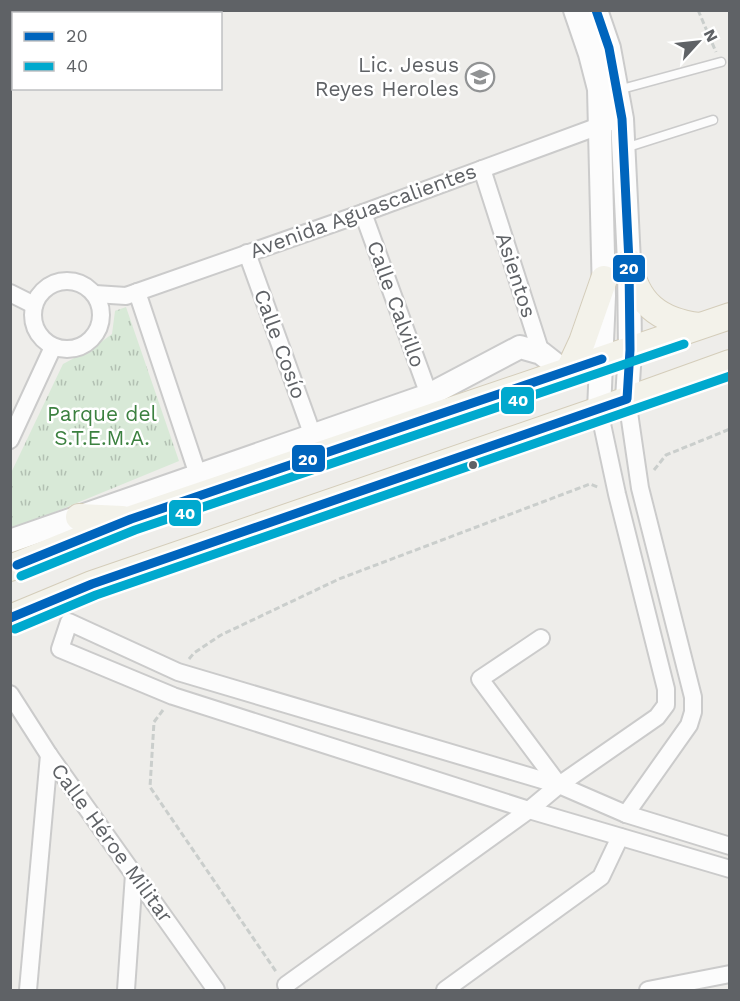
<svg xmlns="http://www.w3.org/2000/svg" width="740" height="1001" viewBox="0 0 740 1001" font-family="'Work Sans',sans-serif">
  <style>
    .park { fill: url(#park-tufts) }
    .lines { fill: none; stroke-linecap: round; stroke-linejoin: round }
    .lane-casing { stroke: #cbcbcb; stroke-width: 11 }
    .street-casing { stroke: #cbcbcb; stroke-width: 20 }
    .secondary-casing { stroke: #cbcbcb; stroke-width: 26 }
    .primary-casing { stroke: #d4cdba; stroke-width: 28 }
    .path { stroke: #cacecc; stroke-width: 3; stroke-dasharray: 6 3; stroke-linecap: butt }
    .lane { stroke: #fcfcfc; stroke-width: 8 }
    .street { stroke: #fcfcfc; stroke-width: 16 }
    .secondary { stroke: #fcfcfc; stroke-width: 22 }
    .primary { stroke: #f3f2ea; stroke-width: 26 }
    .bus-1-casing { stroke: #fff; stroke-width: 14 }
    .bus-2-casing { stroke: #fff; stroke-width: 14 }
    .bus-1 { stroke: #0065bd; stroke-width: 9 }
    .bus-2 { stroke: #00a9ce; stroke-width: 9 }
    .bus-dot { fill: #5f6266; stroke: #fff; stroke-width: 2 }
    .labels { text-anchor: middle; stroke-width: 5; stroke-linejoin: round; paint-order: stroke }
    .poi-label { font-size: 21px; fill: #5f6266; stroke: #fff; text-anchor: end }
    .street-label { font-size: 21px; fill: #5f6266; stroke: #fff }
    .park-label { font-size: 21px; fill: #3c8140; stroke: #fff }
    .line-badge { stroke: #fff; stroke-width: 2 }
    .badge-label { font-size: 16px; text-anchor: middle; font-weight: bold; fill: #fff }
  </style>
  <defs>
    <pattern id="park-tufts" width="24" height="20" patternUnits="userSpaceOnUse" patternTransform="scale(1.5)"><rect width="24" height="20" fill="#d8e9d7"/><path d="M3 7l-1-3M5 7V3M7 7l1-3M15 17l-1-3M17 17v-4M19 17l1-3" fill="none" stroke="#b2c0b2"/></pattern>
  </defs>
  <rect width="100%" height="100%" fill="#eeedea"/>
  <!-- park -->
  <polygon class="park" points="126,307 179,461 11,530 10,475 63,364 93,348 112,334 115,311"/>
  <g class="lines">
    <!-- lane casing -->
    <g class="lane-casing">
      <g id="lane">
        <polyline points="618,90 721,62"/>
        <polyline points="625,148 713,120"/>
      </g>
    </g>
    <!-- street casing -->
    <g class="street-casing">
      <g id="street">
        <polyline points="482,169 541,353"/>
        <polyline points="363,213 429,395"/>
        <polyline points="247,253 313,436"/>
        <circle cx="67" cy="315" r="34"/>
        <polyline points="137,292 198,475"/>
        <polyline points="10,293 34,305"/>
        <polyline points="95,294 126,296 363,213 610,122"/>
        <polyline points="10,440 53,347"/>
        <polyline points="541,638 480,679 559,785"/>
        <polyline points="10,694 49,755 216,990"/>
        <polyline points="626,814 689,725 693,712 693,697 640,488 627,399"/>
        <polyline points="730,846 626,814 559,785 178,672 69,622 60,649 173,696 529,810 730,869"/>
        <polyline points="286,985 529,810 559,785 657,717 666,705 666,689 617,494 599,410"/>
        <polyline points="28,990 49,755"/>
        <polyline points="126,990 134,874"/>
        <polyline points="445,990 601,877 620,837"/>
        <polyline points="648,990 730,974"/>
      </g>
    </g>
    <!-- secondary casing -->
    <g class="secondary-casing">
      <g id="secondary">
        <polyline points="575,10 590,54 599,89 604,296 599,410"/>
        <polyline points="596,10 609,48 622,119 629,262 630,350 627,399"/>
        <polyline points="10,541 429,395 520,347 541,353 564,371"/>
      </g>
    </g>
    <!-- primary casing -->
    <g class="primary-casing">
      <g id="primary">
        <path d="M629,262c7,41 30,59 70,64"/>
        <polyline points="569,370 582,342 604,279"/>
        <polyline points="79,517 122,519"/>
        <polyline points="10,568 131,519 730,316"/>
        <polyline points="10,618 92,584 599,410 730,363"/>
      </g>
    </g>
    <!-- path -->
    <g class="path">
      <polyline points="698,10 716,52"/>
      <polyline points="654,470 666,455 730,429"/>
      <polyline points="189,659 194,653 221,635 339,579 590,484 600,488"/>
      <polyline points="163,710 154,722 150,787 277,973"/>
    </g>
    <!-- lane -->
    <use href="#lane" class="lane"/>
    <!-- street -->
    <use href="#street" class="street"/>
    <!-- secondary -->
    <use href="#secondary" class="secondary"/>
    <!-- primary -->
    <use href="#primary" class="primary"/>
    <!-- bus-1 casing -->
    <g class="bus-1-casing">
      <g id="bus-1">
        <polyline points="17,565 131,519 602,359"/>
        <polyline points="10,618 92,584 627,399 630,350 629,262 622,119 609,48 596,10"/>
      </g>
    </g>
    <!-- bus-2 casing -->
    <g class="bus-2-casing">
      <g id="bus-2">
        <polyline points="21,576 135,530 684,344"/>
        <polyline points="15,629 96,595 730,376"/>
      </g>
    </g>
    <!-- bus-1 -->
    <use href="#bus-1" class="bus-1"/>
    <!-- bus-2 -->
    <use href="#bus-2" class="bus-2"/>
  </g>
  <!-- icons -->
  <defs>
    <g id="university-ring" transform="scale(1.5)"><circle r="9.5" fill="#fff" stroke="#919394" stroke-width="1.5"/><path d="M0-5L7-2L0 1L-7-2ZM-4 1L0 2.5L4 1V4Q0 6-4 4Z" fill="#919394"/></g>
  </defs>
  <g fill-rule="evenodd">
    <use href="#university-ring" x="480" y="77"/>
  </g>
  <!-- markers -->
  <circle class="bus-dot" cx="473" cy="465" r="5"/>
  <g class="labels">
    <!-- poi labels -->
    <g class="poi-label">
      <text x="459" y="72">Lic. Jesus<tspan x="459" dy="24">Reyes Heroles</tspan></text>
    </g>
    <!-- street labels -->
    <g class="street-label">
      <text transform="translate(363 211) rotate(-20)" y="7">Avenida Aguascalientes</text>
      <text transform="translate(516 275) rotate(72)" y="7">Asientos</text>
      <text transform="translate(396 304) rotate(70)" y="7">Calle Calvillo</text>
      <text transform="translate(280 344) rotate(70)" y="7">Calle Cosío</text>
      <text transform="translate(112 843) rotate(54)" y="7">Calle Héroe Militar</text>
    </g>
    <!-- park labels -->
    <g class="park-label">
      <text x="102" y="421">Parque del<tspan x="102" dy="24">S.T.E.M.A.</tspan></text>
    </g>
  </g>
  <g class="line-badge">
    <rect x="612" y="254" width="34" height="29" rx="6" fill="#0065bd"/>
    <rect x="500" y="386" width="35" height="29" rx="6" fill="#00a9ce"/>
    <rect x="291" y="444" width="35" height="29" rx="6" fill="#0065bd"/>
    <rect x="168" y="499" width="34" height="28" rx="6" fill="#00a9ce"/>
  </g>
  <g class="badge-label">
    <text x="629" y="274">20</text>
    <text x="518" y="406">40</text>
    <text x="308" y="465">20</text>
    <text x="185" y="519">40</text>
  </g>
  <!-- border -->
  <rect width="740" height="1001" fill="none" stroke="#5f6266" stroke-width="24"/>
  <!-- legend -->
  <rect x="12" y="12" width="210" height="78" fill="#ffffff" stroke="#bfc0c2" stroke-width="1.5"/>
  <rect x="24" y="32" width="30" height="9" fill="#0065bd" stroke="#bfc0c2" stroke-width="1.5"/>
  <text x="66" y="42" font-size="18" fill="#5f6266">20</text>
  <rect x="24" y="62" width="30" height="9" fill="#00a9ce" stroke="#bfc0c2" stroke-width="1.5"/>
  <text x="66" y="72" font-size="18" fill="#5f6266">40</text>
  <!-- north arrow -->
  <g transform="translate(698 42) rotate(63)" stroke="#ffffff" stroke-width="4.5" paint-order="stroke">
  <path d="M0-4.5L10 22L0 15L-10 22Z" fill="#5f6266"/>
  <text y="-9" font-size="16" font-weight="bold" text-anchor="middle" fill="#5f6266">N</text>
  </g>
</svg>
